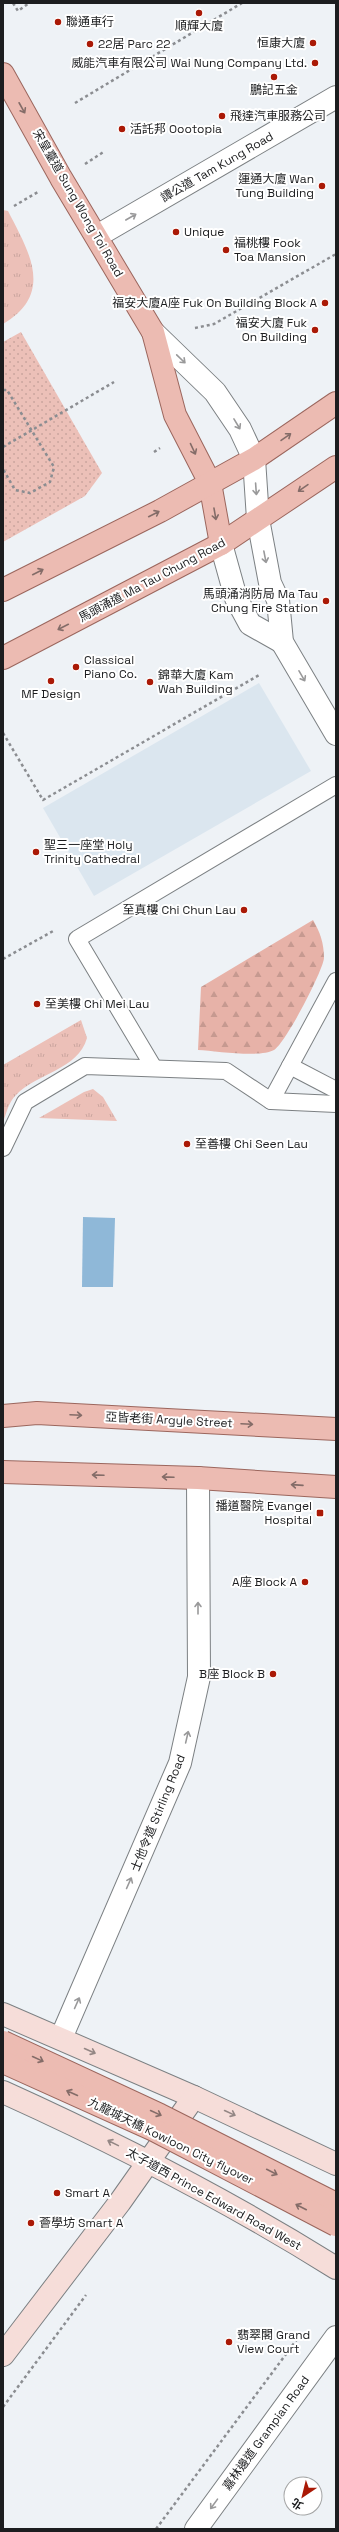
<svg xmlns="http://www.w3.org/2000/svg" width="339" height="2532" viewBox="0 0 339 2532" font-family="'Space Grotesk','Noto Sans TC',sans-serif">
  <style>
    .built { fill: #dbe6ef }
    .grass { fill: url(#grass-tufts) }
    .forest { fill: url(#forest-firs) }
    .garden { fill: url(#garden-dots) }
    .water { fill: #8fb8d8 }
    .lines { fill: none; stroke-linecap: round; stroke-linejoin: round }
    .service-casing { stroke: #7c8083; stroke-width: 18 }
    .minor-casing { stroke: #7c8083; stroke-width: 24 }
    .tertiary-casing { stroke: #7c8083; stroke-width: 24 }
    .secondary-casing { stroke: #7c8083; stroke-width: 24 }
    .primary-casing { stroke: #9b665d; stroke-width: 24 }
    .path { stroke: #8b8d91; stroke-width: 2.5; stroke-dasharray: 3 3; stroke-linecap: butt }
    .service { stroke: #fff; stroke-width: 16 }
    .minor { stroke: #fff; stroke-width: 22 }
    .tertiary { stroke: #fff; stroke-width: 22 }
    .secondary { stroke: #f6ddd9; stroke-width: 22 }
    .primary { stroke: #ecbbb2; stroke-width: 22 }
    .primary-bridge-casing { stroke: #9b665d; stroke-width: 24; stroke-linecap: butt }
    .primary-bridge { stroke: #ecbbb2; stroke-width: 22 }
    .oneway { stroke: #846c68 }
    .oneway2 { stroke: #99999a }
    .oneway3 { stroke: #948785 }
    .poi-dot { fill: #aa1906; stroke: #fff; stroke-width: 1.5 }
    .labels { text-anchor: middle; stroke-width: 4; stroke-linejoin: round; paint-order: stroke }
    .poi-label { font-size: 12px; fill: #1c1d1f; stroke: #fff; text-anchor: start }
    .street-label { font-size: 12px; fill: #1c1d1f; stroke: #fff }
  </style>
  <defs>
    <pattern id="grass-tufts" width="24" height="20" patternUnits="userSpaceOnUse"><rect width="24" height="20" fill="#ecc0b8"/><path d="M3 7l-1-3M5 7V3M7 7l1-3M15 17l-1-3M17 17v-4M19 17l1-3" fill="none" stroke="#caa59e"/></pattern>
    <pattern id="forest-firs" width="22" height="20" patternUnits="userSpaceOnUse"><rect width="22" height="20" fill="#e7b2a8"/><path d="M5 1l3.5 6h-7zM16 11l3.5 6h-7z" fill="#c69990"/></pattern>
    <pattern id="garden-dots" width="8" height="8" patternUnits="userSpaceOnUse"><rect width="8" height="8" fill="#ecc0b8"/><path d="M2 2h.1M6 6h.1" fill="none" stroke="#caa59e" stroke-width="1.8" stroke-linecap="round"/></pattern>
  </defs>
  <rect width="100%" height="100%" fill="#eef2f6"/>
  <!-- built -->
  <polygon class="built" points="259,683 311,771 94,896 43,808"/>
  <!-- grass -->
  <g class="grass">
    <path d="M3,210l5,1c21,41 47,82 -5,113z"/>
    <path d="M81,1020l6,18c-9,32 -50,35 -71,57 -8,8 -9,17 -13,27v-57z"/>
    <polygon points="93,1089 103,1097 117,1121 39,1118 84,1092"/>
  </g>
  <!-- forest -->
  <path class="forest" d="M313,920c7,12 11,23 11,38 -1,13 -39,86 -50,92 -14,8 -58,1 -76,0l3,-63z"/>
  <!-- garden -->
  <polygon class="garden" points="21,332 102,473 85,496 3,542 3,342"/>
  <!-- water -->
  <polygon class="water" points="83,1217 115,1218 113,1287 82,1287"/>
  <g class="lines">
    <!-- service casing -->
    <g class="service-casing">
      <g id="service">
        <polyline points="290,1066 336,1090"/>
        <polyline points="154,1068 77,939 336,785"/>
        <polyline points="271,1101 336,981"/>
        <polyline points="3,1148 25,1102 85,1066 226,1071 271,1101 336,1104"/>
      </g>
    </g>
    <!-- minor casing -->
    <g class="minor-casing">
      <g id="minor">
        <polyline points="221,544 236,598 250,624 282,642"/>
        <polyline points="61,2038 180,1763 199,1677 198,1478"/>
      </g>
    </g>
    <!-- tertiary casing -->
    <g class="tertiary-casing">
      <g id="tertiary">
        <polyline points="97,236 336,97"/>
        <polyline points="153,332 215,392 240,429 254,459 258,519 270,583 278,600 282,642 336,734"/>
        <polyline points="196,2529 336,2337"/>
      </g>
    </g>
    <!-- secondary casing -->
    <g class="secondary-casing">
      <g id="secondary">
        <polyline points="3,2014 194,2097 336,2164"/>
        <path d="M3,2092c115,52 226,109 333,176"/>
        <polyline points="3,2355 120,2202 194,2097"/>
      </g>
    </g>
    <!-- primary casing -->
    <g class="primary-casing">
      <g id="primary">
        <polyline points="3,74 61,178 153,332 175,415 210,483 221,544"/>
        <polyline points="3,590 160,511 254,459 336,403"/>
        <polyline points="3,658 221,544 336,467"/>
        <polyline points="3,1416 37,1413 336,1429"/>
        <polyline points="3,1472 198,1478 336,1487"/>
      </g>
    </g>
    <!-- path -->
    <g class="path">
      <polyline points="13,3 18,11 29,3"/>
      <polyline points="75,103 242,3"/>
      <polyline points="85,164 105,151"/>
      <polyline points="14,206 38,192"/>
      <polyline points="195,328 214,324 336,254"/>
      <polyline points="3,390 7,390 54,467 50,482 30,493 15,490 3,469"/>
      <polyline points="3,447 114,382"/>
      <polyline points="154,452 160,448"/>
      <polyline points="3,733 43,800 261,674"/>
      <polyline points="3,959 55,930"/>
      <polyline points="3,2407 86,2295"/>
      <polyline points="156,2529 298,2338"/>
    </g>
    <!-- service -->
    <use href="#service" class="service"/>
    <!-- minor -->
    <use href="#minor" class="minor"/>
    <!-- tertiary -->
    <use href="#tertiary" class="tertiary"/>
    <!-- secondary -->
    <use href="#secondary" class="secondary"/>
    <!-- primary -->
    <use href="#primary" class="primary"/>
    <!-- primary-bridge casing -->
    <g class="primary-bridge-casing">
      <g id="primary-bridge">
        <polyline points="3,2042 160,2115 336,2204"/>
        <polyline points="3,2062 154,2130 336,2225"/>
      </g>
    </g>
    <!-- primary-bridge -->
    <use href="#primary-bridge" class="primary-bridge"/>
  </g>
  <!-- one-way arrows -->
  <defs><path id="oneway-shaft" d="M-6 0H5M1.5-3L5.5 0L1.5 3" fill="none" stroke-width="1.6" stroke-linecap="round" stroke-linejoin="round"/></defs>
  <g class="oneway">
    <use href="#oneway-shaft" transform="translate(22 108) rotate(61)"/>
    <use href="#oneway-shaft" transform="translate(286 437) rotate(-35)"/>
    <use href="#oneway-shaft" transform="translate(193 449) rotate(65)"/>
    <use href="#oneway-shaft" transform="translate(303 488) rotate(145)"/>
    <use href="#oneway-shaft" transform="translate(154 514) rotate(-27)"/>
    <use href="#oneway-shaft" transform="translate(215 514) rotate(80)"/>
    <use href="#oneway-shaft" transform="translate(38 572) rotate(-27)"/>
    <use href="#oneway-shaft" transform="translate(63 627) rotate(153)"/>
    <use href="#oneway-shaft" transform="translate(76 1415) rotate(3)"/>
    <use href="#oneway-shaft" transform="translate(247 1424) rotate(3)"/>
    <use href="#oneway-shaft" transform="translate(98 1475) rotate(-178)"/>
    <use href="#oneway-shaft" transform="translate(168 1477) rotate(-178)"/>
    <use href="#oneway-shaft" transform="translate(297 1485) rotate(-176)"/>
    <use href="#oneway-shaft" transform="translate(38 2059) rotate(25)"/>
    <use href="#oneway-shaft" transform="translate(72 2093) rotate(-156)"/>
    <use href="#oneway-shaft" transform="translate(156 2113) rotate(25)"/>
    <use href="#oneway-shaft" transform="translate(272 2172) rotate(27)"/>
    <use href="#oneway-shaft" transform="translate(301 2207) rotate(-153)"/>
  </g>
  <g class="oneway2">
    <use href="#oneway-shaft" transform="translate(131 217) rotate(-30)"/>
    <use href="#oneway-shaft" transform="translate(181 359) rotate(44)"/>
    <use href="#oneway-shaft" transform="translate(237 424) rotate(59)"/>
    <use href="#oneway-shaft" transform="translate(256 489) rotate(86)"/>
    <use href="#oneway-shaft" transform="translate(265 557) rotate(79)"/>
    <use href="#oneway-shaft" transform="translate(302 676) rotate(60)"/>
    <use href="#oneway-shaft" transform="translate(198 1608) rotate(-90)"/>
    <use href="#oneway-shaft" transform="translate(187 1737) rotate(-77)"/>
    <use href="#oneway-shaft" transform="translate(129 1883) rotate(-66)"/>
    <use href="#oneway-shaft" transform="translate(77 2003) rotate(-66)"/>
    <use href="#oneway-shaft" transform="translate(214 2504) rotate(126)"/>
  </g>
  <g class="oneway3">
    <use href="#oneway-shaft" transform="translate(90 2051) rotate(24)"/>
    <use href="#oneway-shaft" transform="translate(230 2113) rotate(25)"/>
    <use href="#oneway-shaft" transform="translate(113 2143) rotate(-154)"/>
  </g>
  <!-- markers -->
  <g class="poi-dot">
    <circle cx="199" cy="13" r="4"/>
    <circle cx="58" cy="22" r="4"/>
    <circle cx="313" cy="43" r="4"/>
    <circle cx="90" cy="44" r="4"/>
    <circle cx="315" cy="63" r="4"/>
    <circle cx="274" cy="77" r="4"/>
    <circle cx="222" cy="116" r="4"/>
    <circle cx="122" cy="129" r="4"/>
    <circle cx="322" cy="186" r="4"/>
    <circle cx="176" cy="232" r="4"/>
    <circle cx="226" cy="250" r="4"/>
    <circle cx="325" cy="303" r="4"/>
    <circle cx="315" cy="330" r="4"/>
    <circle cx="326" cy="601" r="4"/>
    <circle cx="76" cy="667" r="4"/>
    <circle cx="51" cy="681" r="4"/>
    <circle cx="150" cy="682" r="4"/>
    <circle cx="36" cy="852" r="4"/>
    <circle cx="244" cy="910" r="4"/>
    <circle cx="37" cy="1004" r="4"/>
    <circle cx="187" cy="1144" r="4"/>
    <rect x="316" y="1509" width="8" height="8" rx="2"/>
    <circle cx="305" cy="1582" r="4"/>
    <circle cx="273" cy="1674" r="4"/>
    <circle cx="57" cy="2193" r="4"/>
    <circle cx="31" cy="2223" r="4"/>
    <circle cx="229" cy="2342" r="4"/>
  </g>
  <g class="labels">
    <!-- poi labels -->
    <g class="poi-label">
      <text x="66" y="26">聯通車行</text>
      <text x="199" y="30" text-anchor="middle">順輝大廈</text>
      <text x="305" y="47" text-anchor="end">恒康大廈</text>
      <text x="98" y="48">22居 Parc 22</text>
      <text x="307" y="67" text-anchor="end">威能汽車有限公司 Wai Nung Company Ltd.</text>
      <text x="274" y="94" text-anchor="middle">鵬記五金</text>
      <text x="230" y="120">飛達汽車服務公司</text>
      <text x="130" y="133">活託邦 Oootopia</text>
      <text x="314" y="183" text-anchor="end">運通大廈 Wan<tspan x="314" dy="14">Tung Building</tspan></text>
      <text x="184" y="236">Unique</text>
      <text x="234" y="247">福桃樓 Fook<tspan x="234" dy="14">Toa Mansion</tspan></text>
      <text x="317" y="307" text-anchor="end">福安大廈A座 Fuk On Building Block A</text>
      <text x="307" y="327" text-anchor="end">福安大廈 Fuk<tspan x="307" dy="14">On Building</tspan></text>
      <text x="318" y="598" text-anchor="end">馬頭涌消防局 Ma Tau<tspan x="318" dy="14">Chung Fire Station</tspan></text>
      <text x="84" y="664">Classical<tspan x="84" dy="14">Piano Co.</tspan></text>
      <text x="158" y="679">錦華大廈 Kam<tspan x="158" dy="14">Wah Building</tspan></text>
      <text x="51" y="698" text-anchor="middle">MF Design</text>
      <text x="44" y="849">聖三一座堂 Holy<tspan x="44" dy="14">Trinity Cathedral</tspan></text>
      <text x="236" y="914" text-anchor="end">至真樓 Chi Chun Lau</text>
      <text x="45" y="1008">至美樓 Chi Mei Lau</text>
      <text x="195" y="1148">至善樓 Chi Seen Lau</text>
      <text x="312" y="1510" text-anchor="end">播道醫院 Evangel<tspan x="312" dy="14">Hospital</tspan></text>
      <text x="297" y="1586" text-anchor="end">A座 Block A</text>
      <text x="265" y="1678" text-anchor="end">B座 Block B</text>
      <text x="65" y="2197">Smart A</text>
      <text x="39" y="2227">薈學坊 Smart A</text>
      <text x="237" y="2339">翡翠閣 Grand<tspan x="237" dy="14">View Court</tspan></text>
    </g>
    <!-- street labels -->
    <g class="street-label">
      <text transform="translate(217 167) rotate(-30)" y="4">譚公道 Tam Kung Road</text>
      <text transform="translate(78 203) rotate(60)" y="4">宋皇臺道 Sung Wong Toi Road</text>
      <text transform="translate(152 580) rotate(-28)" y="4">馬頭涌道 Ma Tau Chung Road</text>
      <text transform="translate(169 1420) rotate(3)" y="4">亞皆老街 Argyle Street</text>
      <text transform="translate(158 1813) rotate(-68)" y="4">士他令道 Stirling Road</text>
      <text transform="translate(171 2141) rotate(26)" y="4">九龍城天橋 Kowloon City flyover</text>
      <text transform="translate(214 2199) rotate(29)" y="4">太子道西 Prince Edward Road West</text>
      <text transform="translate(266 2433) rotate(-54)" y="4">嘉林邊道 Grampian Road</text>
    </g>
  </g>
  <!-- border -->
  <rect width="339" height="2532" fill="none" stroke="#1c1d1f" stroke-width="8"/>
  <!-- north arrow -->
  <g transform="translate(303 2496) rotate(215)"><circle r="19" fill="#ffffff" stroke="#a4a5a5"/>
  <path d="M0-3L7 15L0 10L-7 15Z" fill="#aa1906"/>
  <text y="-6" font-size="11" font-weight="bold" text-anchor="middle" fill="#1c1d1f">北</text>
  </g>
</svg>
